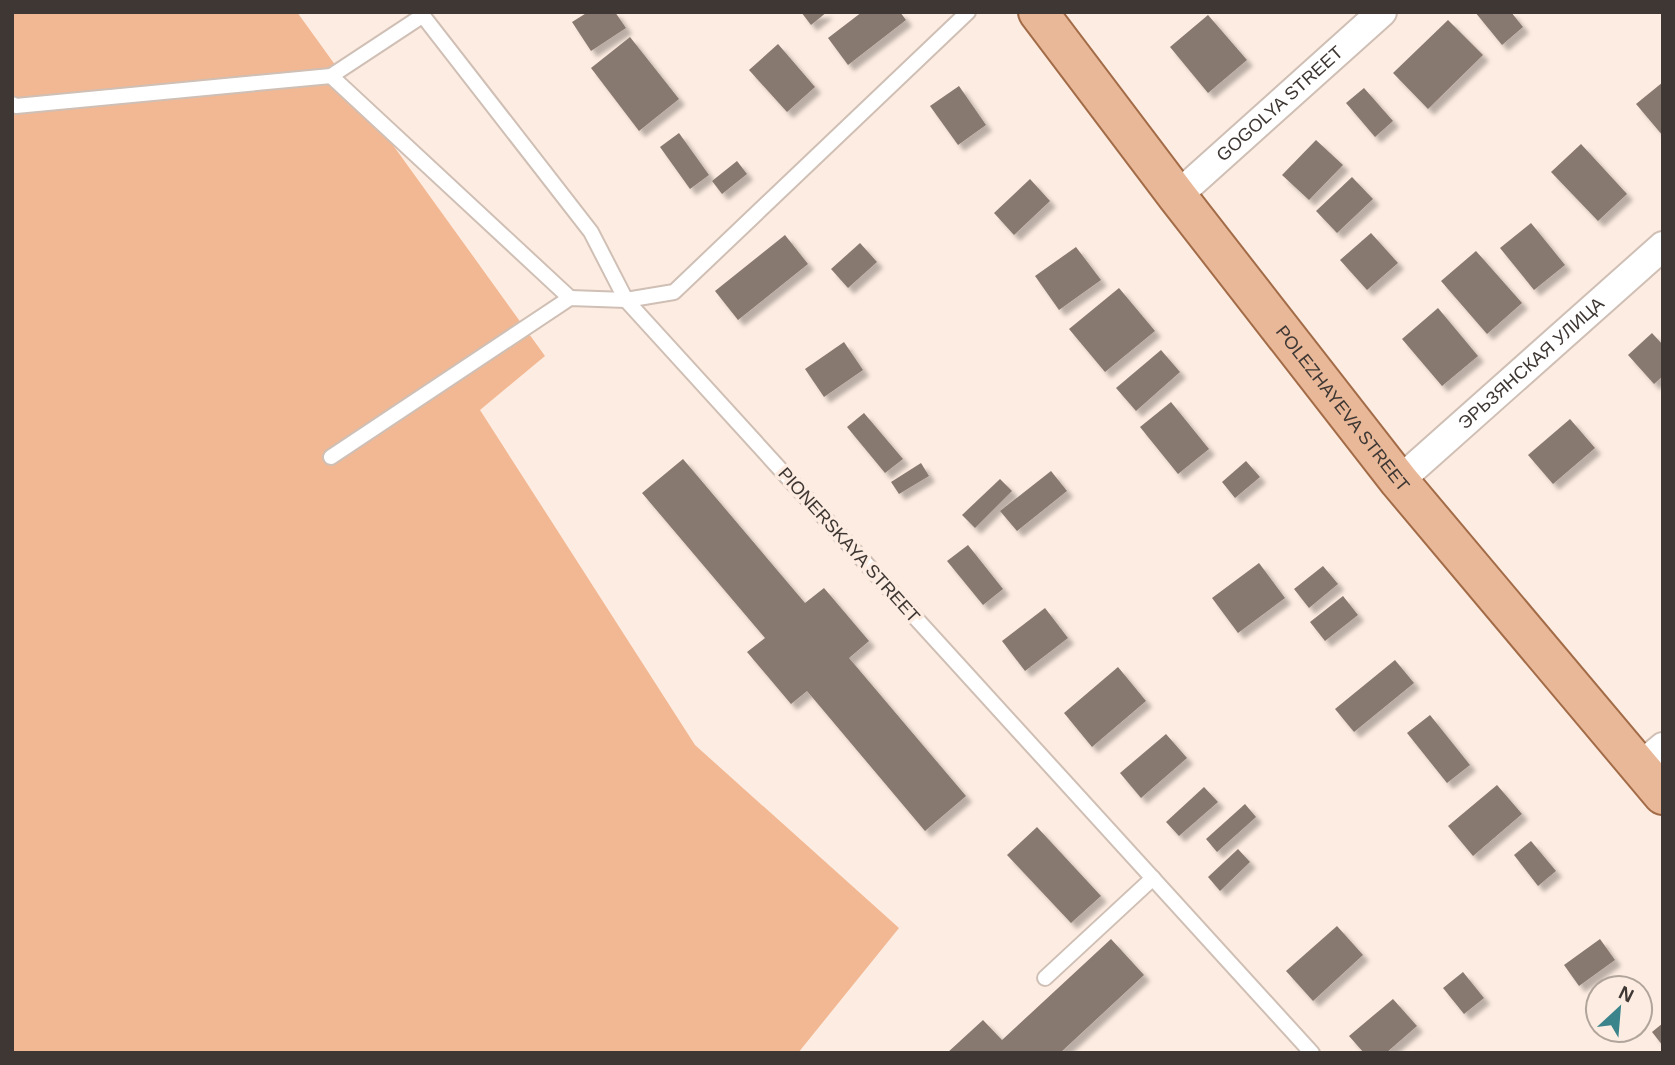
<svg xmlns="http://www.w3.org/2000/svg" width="1675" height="1065" viewBox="0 0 1675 1065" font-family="Arial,sans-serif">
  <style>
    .green { fill: #f2b893 }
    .building { fill: #887970; filter: url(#shadow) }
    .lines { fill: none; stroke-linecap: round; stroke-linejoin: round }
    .service-casing { stroke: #cfbfb5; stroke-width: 18 }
    .minor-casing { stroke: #cfbfb5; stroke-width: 32 }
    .primary-casing { stroke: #a36c48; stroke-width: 42 }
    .service { stroke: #fff; stroke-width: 14 }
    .minor { stroke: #fff; stroke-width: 28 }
    .primary { stroke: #e9b898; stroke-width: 38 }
    .labels { text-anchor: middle; stroke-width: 7; stroke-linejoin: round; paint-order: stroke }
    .street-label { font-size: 18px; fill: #3e3733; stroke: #fdece1 }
  </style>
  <defs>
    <filter id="shadow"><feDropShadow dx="6" dy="6" stdDeviation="2" flood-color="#0004"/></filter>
  </defs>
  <rect width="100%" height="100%" fill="#fdece1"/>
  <!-- green -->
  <polygon class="green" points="12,12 297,12 545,356 480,410 695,745 899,928 798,1053 12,1053"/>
  <!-- building -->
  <g class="building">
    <polygon points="588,12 615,12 626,28 591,51 572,22"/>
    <polygon points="801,12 827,12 811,25"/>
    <polygon points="862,12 900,12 906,20 848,65 828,38"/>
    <polygon points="1475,12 1511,12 1523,27 1502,45"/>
    <polygon points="1208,15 1247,60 1208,93 1170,47"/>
    <polygon points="1448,20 1483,55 1428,109 1393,73"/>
    <polygon points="630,37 679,99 639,131 591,68"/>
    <polygon points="778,44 815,87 787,112 749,70"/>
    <polygon points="1663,82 1663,136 1636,104"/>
    <polygon points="959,86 986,125 958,145 930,106"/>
    <polygon points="1364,88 1393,121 1375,137 1346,103"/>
    <polygon points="679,133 709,175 690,189 660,147"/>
    <polygon points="1316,140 1343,165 1309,200 1282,175"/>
    <polygon points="1581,144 1627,194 1598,221 1551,172"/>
    <polygon points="737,161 747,174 722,194 712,181"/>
    <polygon points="1352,177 1373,199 1337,233 1316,211"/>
    <polygon points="1030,179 1050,201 1014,235 994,213"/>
    <polygon points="1531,223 1565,265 1534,290 1500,248"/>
    <polygon points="1371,233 1398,263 1367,290 1340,260"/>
    <polygon points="785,235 808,264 738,320 715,291"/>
    <polygon points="860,243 877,262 848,288 831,269"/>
    <polygon points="1076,247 1101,280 1059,310 1035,276"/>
    <polygon points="1476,251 1522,303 1487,334 1441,281"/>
    <polygon points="1119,288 1155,331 1105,372 1069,329"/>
    <polygon points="1438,308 1478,356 1442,386 1402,339"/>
    <polygon points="1652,333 1663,345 1663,376 1654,384 1628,355"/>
    <polygon points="844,342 863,370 824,397 805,369"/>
    <polygon points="1161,350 1180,372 1136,411 1116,388"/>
    <polygon points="1171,402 1209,449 1178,474 1140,427"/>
    <polygon points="864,413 903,459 885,473 847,427"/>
    <polygon points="1570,419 1595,448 1553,484 1528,455"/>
    <polygon points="683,459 805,603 824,588 869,641 849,658 966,796 925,831 807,691 791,704 747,652 765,638 642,493"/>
    <polygon points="1246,461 1260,477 1235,498 1222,482"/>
    <polygon points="921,463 929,476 899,494 891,482"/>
    <polygon points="1051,471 1067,491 1017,531 1000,511"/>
    <polygon points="1000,479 1012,491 975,528 962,515"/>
    <polygon points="968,545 1003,589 983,605 947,561"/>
    <polygon points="1259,563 1285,598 1238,633 1212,598"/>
    <polygon points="1323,566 1338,584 1309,608 1294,589"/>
    <polygon points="1343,596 1358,615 1325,641 1310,622"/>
    <polygon points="1045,608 1068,638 1025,671 1002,641"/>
    <polygon points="1395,660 1414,683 1354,732 1335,709"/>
    <polygon points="1118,667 1146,701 1092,747 1064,713"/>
    <polygon points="1430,715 1470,765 1447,783 1407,733"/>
    <polygon points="1166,734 1187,758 1141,798 1120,773"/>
    <polygon points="1497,785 1522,814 1473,856 1448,826"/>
    <polygon points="1204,787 1218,802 1179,836 1166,822"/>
    <polygon points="1245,804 1256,817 1217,852 1206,839"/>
    <polygon points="1037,827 1101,896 1071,923 1007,855"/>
    <polygon points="1531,841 1556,871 1538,886 1514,855"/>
    <polygon points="1238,849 1250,862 1220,891 1208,877"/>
    <polygon points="1337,926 1363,955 1313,1001 1286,971"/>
    <polygon points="1111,939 1144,975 1060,1053 947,1053 983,1020 1002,1040"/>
    <polygon points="1600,939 1615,960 1579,986 1564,965"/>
    <polygon points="1463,972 1484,998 1464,1014 1443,988"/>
    <polygon points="1393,999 1417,1026 1386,1053 1364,1053 1349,1036"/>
    <polygon points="1663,1023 1663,1046 1652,1032"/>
  </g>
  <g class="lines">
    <!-- service casing -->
    <g class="service-casing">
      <g id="service">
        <polyline points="420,12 591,232 626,300 1312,1053"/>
        <polyline points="331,76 570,298"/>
        <polyline points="12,104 16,106 331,76 422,16"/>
        <polyline points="331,457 570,298 626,300 674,292 968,12"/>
        <polyline points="1045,978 1153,878"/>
      </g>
    </g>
    <!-- minor casing -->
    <g class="minor-casing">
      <g id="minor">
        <path id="s1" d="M1177,196l205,-184"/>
        <path id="s2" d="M1399,481l264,-235"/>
        <polyline points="1639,767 1663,747"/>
      </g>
    </g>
    <!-- primary casing -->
    <g class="primary-casing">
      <g id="primary">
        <path id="s3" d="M1038,12l139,184 222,285 264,314"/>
      </g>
    </g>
    <!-- service -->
    <use href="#service" class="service"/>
    <!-- minor -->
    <use href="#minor" class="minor"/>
    <!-- primary -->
    <use href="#primary" class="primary"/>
  </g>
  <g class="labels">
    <!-- street labels -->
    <g class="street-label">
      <text dy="6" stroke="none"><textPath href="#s1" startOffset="138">GOGOLYA STREET</textPath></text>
      <text dy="6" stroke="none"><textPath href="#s2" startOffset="177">ЭРЬЗЯНСКАЯ УЛИЦА</textPath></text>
      <text dy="6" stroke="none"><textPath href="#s3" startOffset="500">POLEZHAYEVA STREET</textPath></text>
      <text transform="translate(849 545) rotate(48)" y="6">PIONERSKAYA STREET</text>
    </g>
  </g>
  <!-- border -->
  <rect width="1675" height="1065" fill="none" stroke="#3e3733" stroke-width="28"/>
  <!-- north arrow -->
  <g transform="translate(1619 1009) rotate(26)"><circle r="33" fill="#fdece1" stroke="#b1a49b" stroke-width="2"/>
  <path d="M0-5L12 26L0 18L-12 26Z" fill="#3c848b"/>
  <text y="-10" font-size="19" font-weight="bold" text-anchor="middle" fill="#3e3733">N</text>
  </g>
</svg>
